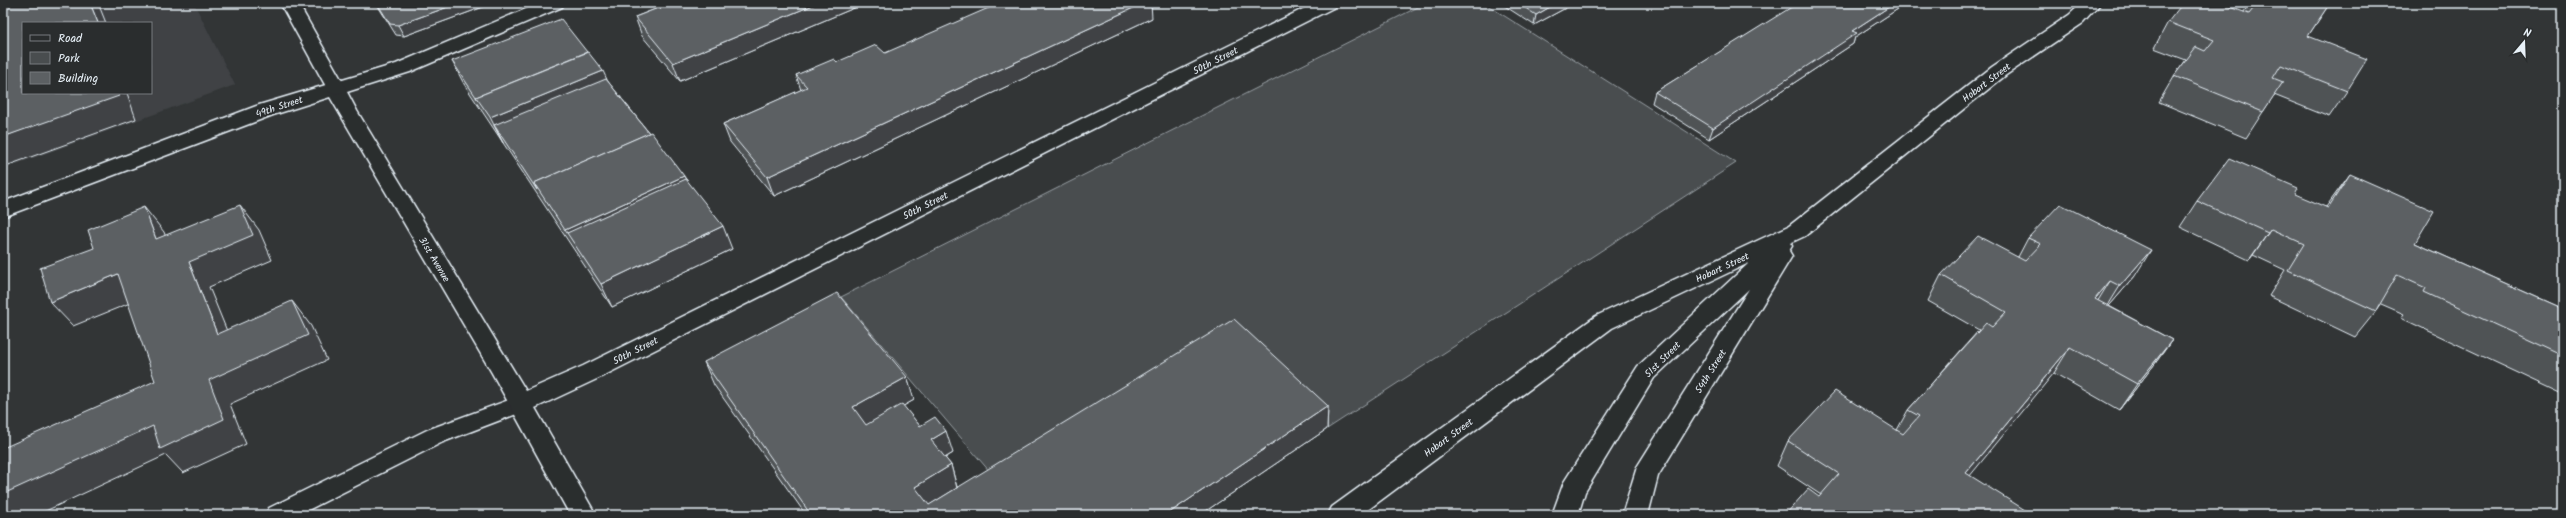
<svg xmlns="http://www.w3.org/2000/svg" width="2566" height="518" viewBox="0 0 2566 518" font-family="Kalam,sans-serif">
  <style>
    .built { fill: #3f4244; fill-rule: evenodd }
    .green { fill: #494d4f; stroke: #989fa4 }
    .lines { fill: none; stroke-linecap: round; stroke-linejoin: round }
    .service-casing { stroke: #e8f1f8; stroke-width: 3 }
    .minor-casing { stroke: #e8f1f8; stroke-width: 3 }
    .tertiary-casing { stroke: #e8f1f8; stroke-width: 3 }
    .service { fill: #2a2d2e; fill-rule: evenodd }
    .minor { fill: #2a2d2e; fill-rule: evenodd }
    .tertiary { fill: #2a2d2e; fill-rule: evenodd }
    .wall { fill: #4f5355; stroke: #e8f1f8 }
    .shaded-wall { fill: #404345; stroke: #e8f1f8 }
    .building { fill: #5c6063; stroke: #e8f1f8 }
    .labels { text-anchor: middle; stroke-width: 3.5; stroke-linejoin: round; paint-order: stroke }
    .street-label { font-size: 10px; fill: #e8f1f8; stroke: #2a2d2e }
  </style>
  <rect width="100%" height="100%" fill="#323536"/>
  <filter id="ink" filterUnits="userSpaceOnUse"><feTurbulence type="fractalNoise" baseFrequency=".025" numOctaves="2"/><feDisplacementMap in="SourceGraphic" scale="8" xChannelSelector="R" yChannelSelector="G"/><feConvolveMatrix kernelMatrix="1 2 1 2 8 2 1 2 1" color-interpolation-filters="sRGB"/></filter>
  <g filter="url(#ink)">
    <!-- built -->
    <path class="built" d="M3,3h191l41,82 -232,84zM23,23h128v70h-128z"/>
    <!-- green -->
    <polygon class="green" points="1426,3 1484,3 1736,163 1327,429 1235,342 1002,486 841,297"/>
    <g class="lines">
      <!-- service casing -->
      <g class="service-casing">
        <polygon id="service" points="520,396 527,398 530,404 527,410 443,442 298,515 266,515 269,508 427,430"/>
      </g>
      <!-- minor casing -->
      <g class="minor-casing">
        <g id="minor">
          <polygon points="540,3 565,3 562,7 410,72 347,92 357,111 526,391 583,366 1315,3 1338,3 1335,7 599,378 535,408 596,515 570,515 492,373 330,97 273,115 3,217 3,202 259,105 396,64"/>
          <polygon points="2082,3 2101,3 2083,23 2006,75 1805,236 1790,243 1792,246 1789,251 1792,256 1658,476 1648,515 1622,515 1637,467 1749,289 1654,378 1585,492 1578,515 1552,515 1564,482 1638,366 1749,263 1612,328 1361,515 1328,515 1332,507 1596,316 1789,226 1992,67 2069,15"/>
        </g>
      </g>
      <!-- tertiary casing -->
      <g class="tertiary-casing">
        <polygon id="tertiary" points="280,3 298,3 346,88 343,92 336,94 329,92"/>
      </g>
      <!-- service -->
      <use href="#service" class="service"/>
      <!-- minor -->
      <use href="#minor" class="minor"/>
      <!-- tertiary -->
      <use href="#tertiary" class="tertiary"/>
    </g>
    <!-- wall -->
    <g class="wall">
      <polygon points="376,3 494,3 404,36 396,35"/>
      <polygon points="671,3 866,3 680,81 642,36 635,17"/>
      <polygon points="1500,3 1575,3 1534,25"/>
      <polygon points="1796,3 1907,3 1855,37 1853,44 1709,139 1652,103 1655,92 1796,5"/>
      <polygon points="2249,3 2330,3 2308,36 2347,91 2329,117 2274,95 2246,138 2159,102 2174,76 2186,60 2154,48 2168,22 2244,12"/>
      <polygon points="2382,3 2398,3 2395,7"/>
      <polygon points="1152,18 774,196 730,142 723,124 801,90 796,75 837,62 885,53"/>
      <polygon points="452,61 606,79 686,179 732,249 612,307 464,84"/>
      <polygon points="2350,174 2415,243 2563,309 2563,394 2401,318 2404,314 2381,304 2376,311 2355,337 2269,296 2285,270 2253,255 2249,260 2180,227 2197,201 2326,207"/>
      <polygon points="2028,238 2135,276 2109,306 2172,340 2154,365 2119,410 2054,373 1819,497 1821,495 1777,466 1788,441 1897,430 1908,410 1979,330 1928,301 1941,275 2018,257"/>
      <polygon points="704,362 907,377 914,400 903,406 920,426 953,453 945,458 951,465 957,487 1328,406 1327,429 1200,515 806,515 714,385"/>
    </g>
    <!-- shaded-wall -->
    <g class="shaded-wall">
      <polygon points="90,3 96,3 100,8 106,23 98,23"/>
      <polygon points="459,3 494,3 404,36 398,25"/>
      <polygon points="818,3 866,3 680,81 673,63"/>
      <polygon points="1144,3 1151,3 1152,18 774,196 767,177"/>
      <polygon points="1557,3 1575,3 1534,25 1536,15"/>
      <polygon points="1895,3 1907,3 1855,37 1853,44 1709,139 1713,128 1852,31"/>
      <polygon points="603,71 615,97 494,125 503,143 490,117"/>
      <polygon points="118,93 127,93 136,119 3,167 3,137"/>
      <polygon points="684,176 695,202 567,233 565,230"/>
      <polygon points="240,205 259,230 272,260 209,287 238,358 217,334 189,262"/>
      <polygon points="144,207 164,232 176,264 156,239"/>
      <polygon points="723,226 732,249 612,307 601,284"/>
      <polygon points="2271,229 2253,255 2249,260 2268,233"/>
      <polygon points="2151,250 2135,276 2104,312 2120,286"/>
      <polygon points="118,274 140,299 73,326 50,302"/>
      <polygon points="2110,281 2094,307 2095,299"/>
      <polygon points="292,301 311,326 327,360 230,404 246,444 183,473 166,455 37,515 3,515 3,494 209,380"/>
      <polygon points="2172,340 2154,365 2119,410 2137,384"/>
      <polygon points="2070,347 2054,373 1951,499 1966,473"/>
      <polygon points="907,377 914,400 861,430 853,407"/>
      <polygon points="1328,406 1327,429 1200,515 1166,515"/>
      <polygon points="946,431 953,453 938,462 931,440"/>
      <polygon points="951,465 957,488 923,509 915,487"/>
    </g>
    <!-- building -->
    <g class="building">
      <polygon points="3,3 90,3 98,23 23,23 23,93 118,93 119,96 3,137"/>
      <polygon points="377,3 459,3 398,25 390,24"/>
      <polygon points="671,3 818,3 673,63 635,17"/>
      <polygon points="831,3 838,3 832,6"/>
      <polygon points="1000,3 1144,3 767,177 723,124 807,87 796,75 834,59 837,62 876,45 885,53"/>
      <polygon points="1518,3 1557,3 1536,15"/>
      <polygon points="1798,3 1895,3 1852,31 1857,33 1713,128 1655,92"/>
      <polygon points="2183,3 2220,3 2249,14 2257,4 2254,3 2330,3 2308,36 2367,59 2347,91 2281,65 2273,78 2283,82 2263,112 2174,76 2196,47 2205,51 2214,40 2168,22"/>
      <polygon points="561,19 587,52 476,97 478,100 452,61"/>
      <polygon points="588,52 603,71 490,117 476,97"/>
      <polygon points="606,79 649,133 534,183 537,190 494,125"/>
      <polygon points="651,132 684,176 565,230 534,183"/>
      <polygon points="2229,158 2298,188 2295,194 2328,208 2350,174 2434,211 2415,243 2563,309 2563,356 2424,292 2426,288 2397,275 2376,311 2288,270 2304,244 2271,229 2268,233 2197,201"/>
      <polygon points="686,179 723,226 601,284 567,233"/>
      <polygon points="2060,204 2151,250 2120,286 2110,281 2095,299 2172,340 2137,384 2070,347 1966,473 2033,515 1785,515 1808,489 1819,497 1839,474 1788,441 1835,391 1903,434 1919,416 1908,410 1986,323 1992,327 2006,312 1941,275 1978,236 2025,261 2041,244 2028,238"/>
      <polygon points="240,205 253,235 189,262 217,334 292,301 308,335 209,380 224,419 160,449 153,426 3,494 3,448 155,381 118,274 50,302 40,268 94,248 88,230 144,207 156,239"/>
      <polygon points="837,293 907,377 853,407 866,425 902,404 920,426 935,417 946,431 931,440 951,465 915,487 929,505 1234,319 1328,406 1166,515 811,515 704,362"/>
    </g>
  </g>
  <g class="labels">
    <!-- street labels -->
    <g class="street-label">
      <text transform="translate(1215 60) rotate(-27)" y="4">50th Street</text>
      <text transform="translate(1986 82) rotate(-37)" y="4">Hobart Street</text>
      <text transform="translate(279 106) rotate(-18)" y="4">49th Street</text>
      <text transform="translate(925 205) rotate(-27)" y="4">50th Street</text>
      <text transform="translate(435 259) rotate(59)" y="4">31st Avenue</text>
      <text transform="translate(1722 267) rotate(-25)" y="4">Hobart Street</text>
      <text transform="translate(635 350) rotate(-27)" y="4">50th Street</text>
      <text transform="translate(1662 359) rotate(-45)" y="4">51st Street</text>
      <text transform="translate(1710 371) rotate(-58)" y="4">54th Street</text>
      <text transform="translate(1448 437) rotate(-36)" y="4">Hobart Street</text>
    </g>
  </g>
  <!-- margin -->
  <rect width="2566" height="518" fill="none" stroke="#2a2d2e" stroke-width="16"/>
  <rect x="8" y="8" width="2550" height="502" fill="none" stroke="#e8f1f8" stroke-width="1.5" filter="url(#ink)"/>
  <!-- legend -->
  <rect x="22" y="22" width="130" height="72" fill="#2a2d2e" stroke="#767b7f"/>
  <rect x="30" y="35" width="20" height="6" fill="#2a2d2e" stroke="#767b7f"/>
  <text x="58" y="42" font-size="12" fill="#e8f1f8">Road</text>
  <rect x="30" y="52" width="20" height="12" fill="#494d4f" stroke="#767b7f"/>
  <text x="58" y="62" font-size="12" fill="#e8f1f8">Park</text>
  <rect x="30" y="72" width="20" height="12" fill="#5c6063" stroke="#767b7f"/>
  <text x="58" y="82" font-size="12" fill="#e8f1f8">Building</text>
  <!-- north arrow -->
  <g transform="translate(2524 42) rotate(19)" stroke="#2a2d2e" stroke-width="3" paint-order="stroke">
  <path d="M0-3L7 15L0 10L-7 15Z" fill="#e8f1f8"/>
  <text y="-6" font-size="11" font-weight="bold" text-anchor="middle" fill="#e8f1f8">N</text>
  </g>
</svg>
